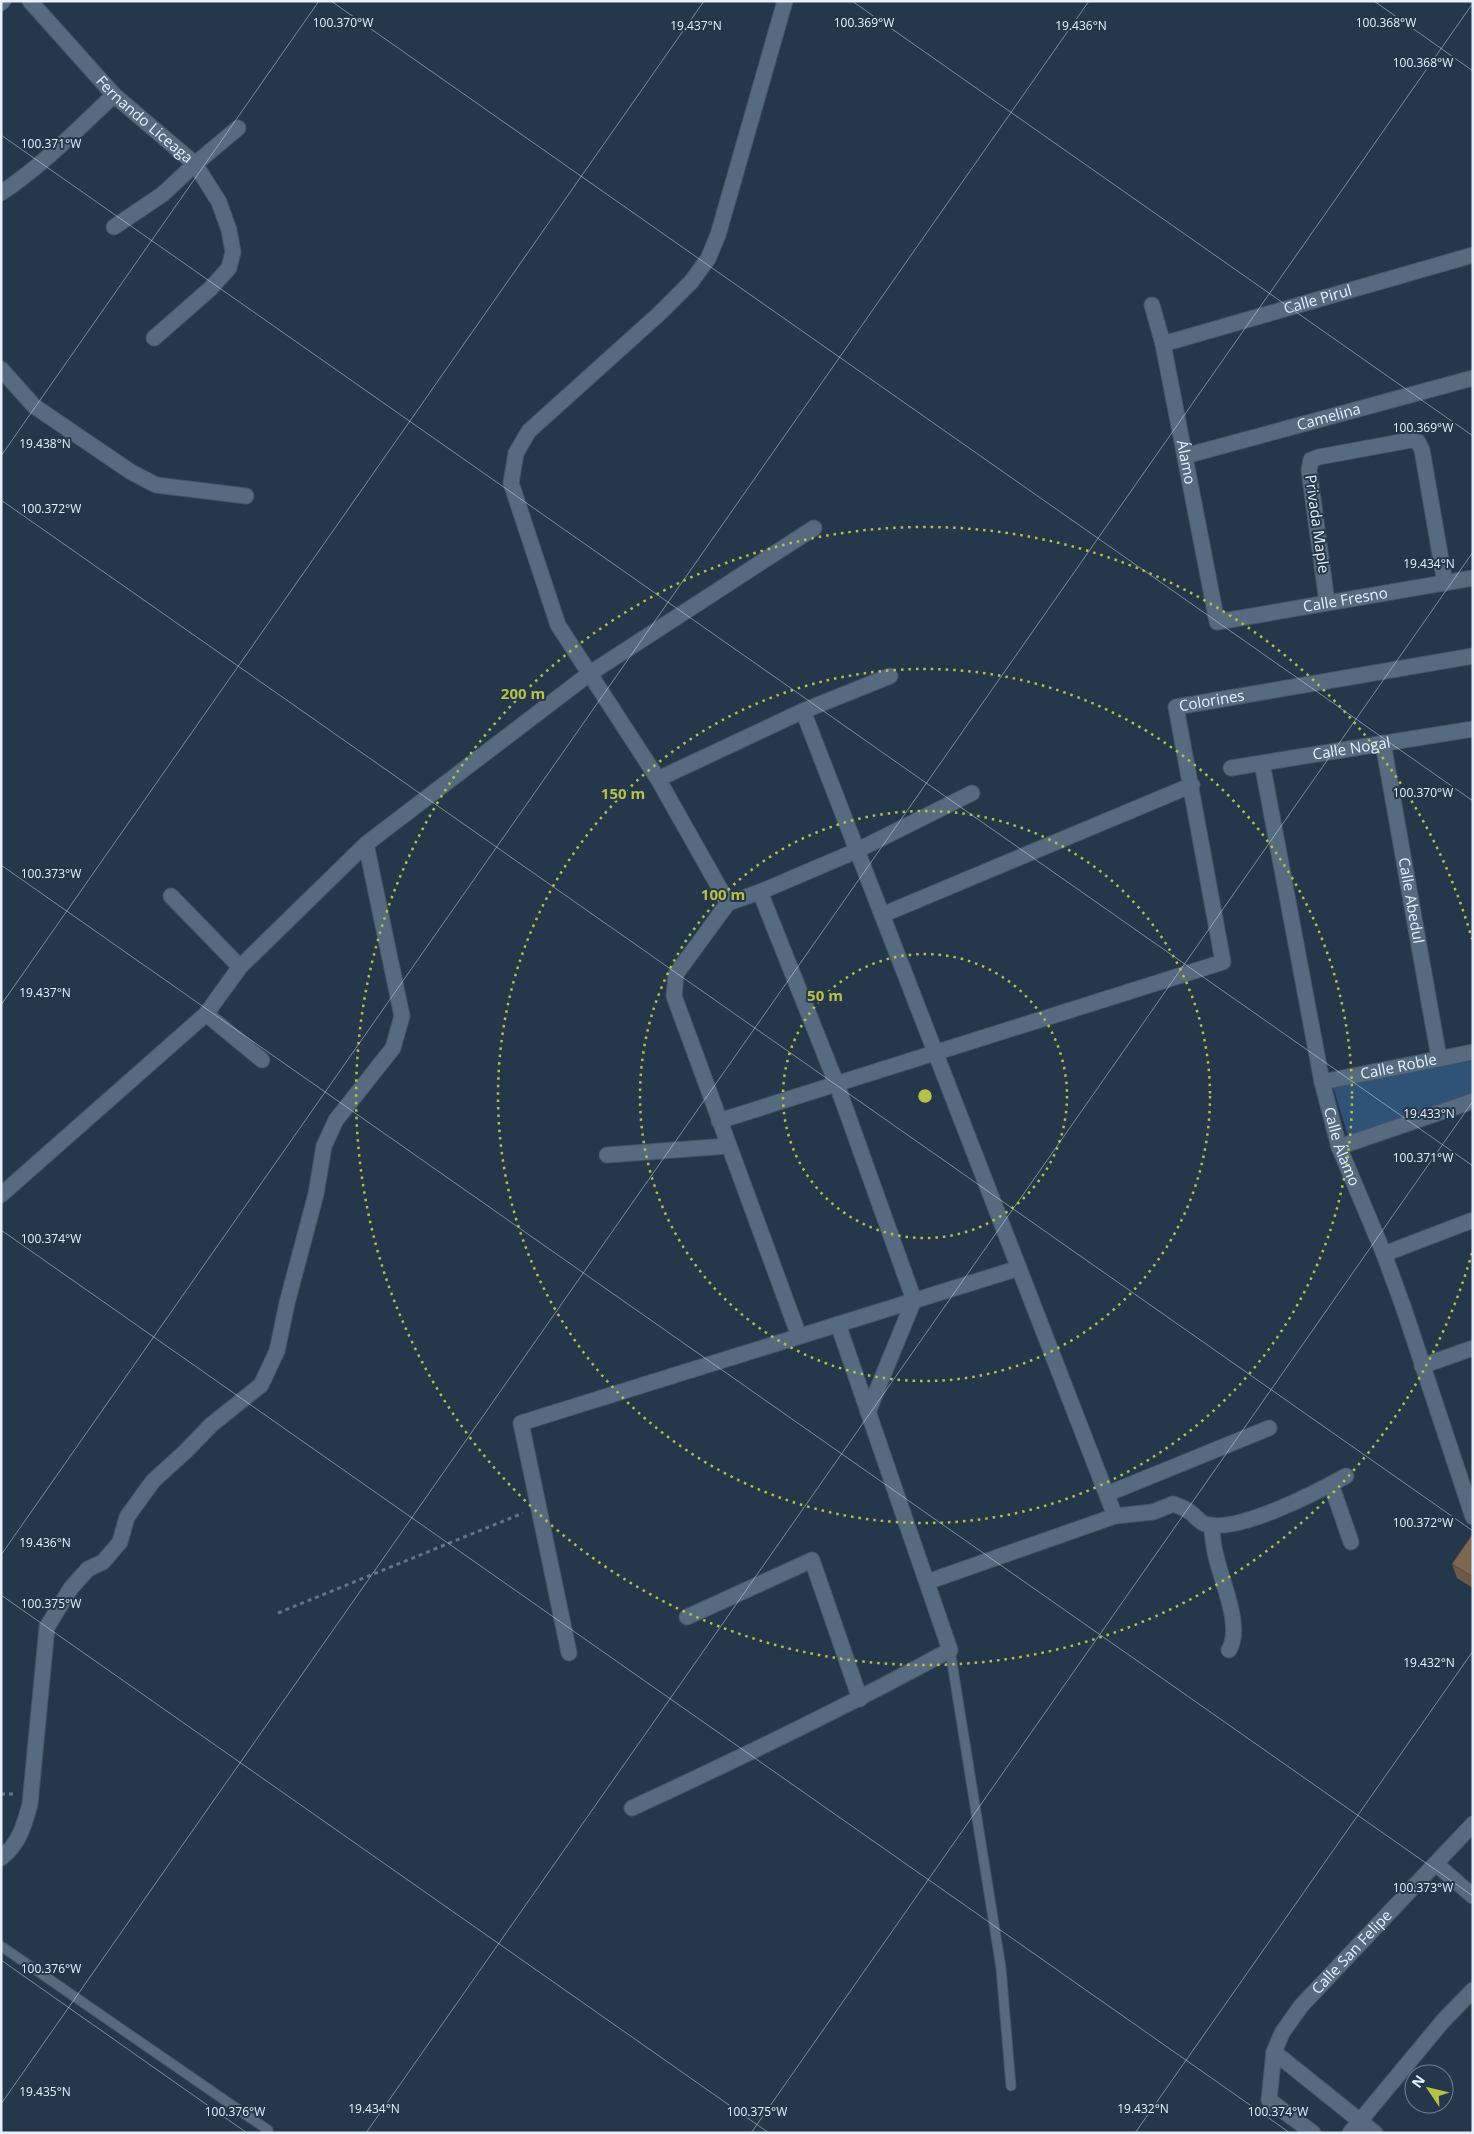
<svg xmlns="http://www.w3.org/2000/svg" width="1474" height="2134" viewBox="0 0 1474 2134" font-family="'Open Sans',sans-serif">
  <style>
    .green { fill: #2f5277 }
    .lines { fill: none; stroke-linecap: round; stroke-linejoin: round }
    .lane-casing { stroke: #455565; stroke-width: 11 }
    .street-casing { stroke: #455565; stroke-width: 17 }
    .path { stroke: #657485; stroke-width: 3; stroke-dasharray: 4 4; stroke-linecap: butt }
    .lane { stroke: #576b80; stroke-width: 9 }
    .street { stroke: #576b80; stroke-width: 15 }
    .wall { fill: #6c5947 }
    .building { fill: #7d6753; stroke: #58483a }
    .ticks { fill: none; stroke: #e6f1fd; stroke-width: 1; stroke-opacity: 0.45 }
    .ring { fill: none; stroke: #b7c147; stroke-width: 2.5; stroke-dasharray: 2.5 5 }
    .labels { text-anchor: middle; stroke-width: 4; stroke-linejoin: round; paint-order: stroke }
    .street-label { font-size: 15px; fill: #e6f1fd; stroke: #25374a }
    .ticks-label { font-size: 12px; text-anchor: middle; fill: #e6f1fd; stroke: #25374a; stroke-width: 4; stroke-linejoin: round; paint-order: stroke }
    .centre { fill: #b7c147; stroke: #25374a; stroke-width: 2.5 }
    .ring-label { font-size: 15px; text-anchor: middle; font-weight: bold; fill: #b7c147; stroke: #25374a; stroke-width: 4; stroke-linejoin: round; paint-order: stroke }
  </style>
  <rect width="100%" height="100%" fill="#25374a"/>
  <!-- green -->
  <polygon class="green" points="1473,1061 1473,1096 1349,1139 1333,1086"/>
  <g class="lines">
    <!-- lane casing -->
    <g class="lane-casing">
      <g id="lane">
        <polyline points="950,1650 1001,1968 1011,2086"/>
        <polyline points="1,1946 268,2130 267,2133"/>
      </g>
    </g>
    <!-- street casing -->
    <g class="street-casing">
      <g id="street">
        <path id="s1" d="M30,1l84,94 81,69 24,38 10,28 4,22 -4,16 -19,21 -56,49"/>
        <polyline points="1,3 3,1"/>
        <path d="M1,193c42,-28 77,-64 113,-98"/>
        <polyline points="114,227 163,194 195,164 238,128"/>
        <path id="s2" d="M1152,305l11,39 54,278 256,-44"/>
        <path id="s3" d="M1163,344l310,-89"/>
        <polyline points="1,369 34,406 131,472 156,485 246,496"/>
        <path id="s4" d="M1185,456l288,-78"/>
        <polyline points="1327,602 1309,470 1311,460 1319,457 1411,440 1418,442 1422,450 1445,583"/>
        <polyline points="803,711 1115,1516"/>
        <path id="s5" d="M1383,743l56,315"/>
        <path id="s6" d="M1262,763l60,319 17,65 45,107 20,55 69,208"/>
        <path id="s7" d="M1231,768l242,-39"/>
        <polyline points="658,779 803,711 890,676"/>
        <polyline points="760,892 837,1085 914,1300 868,1412"/>
        <polyline points="171,896 240,967"/>
        <polyline points="728,903 658,779 558,625 511,483 516,453 529,431 660,313 691,282 708,259 718,235 785,1"/>
        <polyline points="882,915 1192,785"/>
        <polyline points="206,1014 262,1060"/>
        <path id="s8" d="M1322,1082l151,-30"/>
        <path id="s9" d="M719,1121l504,-159 -47,-255 297,-51"/>
        <polyline points="1339,1147 1473,1101"/>
        <polyline points="607,1155 728,1146"/>
        <polyline points="1,1195 206,1014 240,967 366,844 589,674 814,528"/>
        <polyline points="1384,1254 1473,1220"/>
        <polyline points="799,1336 674,996 676,974 728,903 760,892 856,851 972,793"/>
        <polyline points="1422,1366 1473,1348"/>
        <polyline points="1331,1484 1351,1542"/>
        <polyline points="1107,1494 1269,1428"/>
        <path d="M1211,1525c2,10 2,21 5,31 5,25 27,70 13,94"/>
        <path d="M927,1582l188,-66 38,-4 20,-8c5,2 12,4 17,8 5,3 9,10 15,12 32,10 112,-32 141,-48"/>
        <polyline points="687,1617 812,1560 860,1699"/>
        <polyline points="569,1653 521,1423 1019,1268"/>
        <path d="M632,1808c108,-50 214,-101 318,-158l-112,-326"/>
        <path d="M1,1858c18,-14 23,-32 29,-54l17,-177 24,-39 17,-19 15,-7 17,-20 7,-25 26,-36 33,-30 25,-26 50,-40 16,-34 10,-48 29,-109 8,-48 12,-26 57,-72 9,-32 -36,-172"/>
        <polyline points="1436,1864 1473,1896"/>
        <polyline points="1274,2052 1375,2133"/>
        <path id="s10" d="M1313,2133l-44,-33 5,-48 8,-19 19,-27 172,-182"/>
        <polyline points="1350,2133 1443,2021 1473,1990"/>
      </g>
    </g>
    <!-- path -->
    <g class="path">
      <polyline points="278,1613 523,1513"/>
      <polyline points="1,1794 16,1794"/>
    </g>
    <!-- lane -->
    <use href="#lane" class="lane"/>
    <!-- street -->
    <use href="#street" class="street"/>
  </g>
  <!-- wall -->
  <polygon class="wall" points="1473,1535 1473,1588 1457,1578 1452,1564"/>
  <!-- building -->
  <polygon class="building" points="1472,1535 1473,1535 1473,1577 1452,1564"/>
  <!-- ticks -->
  <path class="ticks" d="M331,1l1142,800M852,1l621,435M1374,1l99,70M1,135l1472,1031M1,456l318,-455M1,500l1472,1031M1,865l1472,1031M1,1005l703,-1004M1,1230l1289,903M1,1555l1088,-1554M1,1595l768,538M1,1960l246,173M1,2104l1472,-2101M366,2133l1107,-1581M751,2133l722,-1032M1135,2133l338,-482"/>
  <!-- distance rings -->
  <g class="ring">
    <circle cx="925" cy="1096" r="142"/>
    <circle cx="925" cy="1096" r="285"/>
    <circle cx="925" cy="1096" r="427"/>
    <path d="M1472 1253A569 569 0 1 1 1472 939"/>
  </g>
  <g class="labels">
    <!-- street labels -->
    <g class="street-label">
      <text dy="5" stroke="none"><textPath href="#s1" startOffset="165">Fernando Liceaga</textPath></text>
      <text dy="5" stroke="none"><textPath href="#s3" startOffset="161">Calle Pirul</textPath></text>
      <text dy="5" stroke="none"><textPath href="#s4" startOffset="149">Camelina</textPath></text>
      <text dy="5" stroke="none"><textPath href="#s2" startOffset="161">Álamo</textPath></text>
      <text transform="translate(1317 524) rotate(82)" y="5">Privada Maple</text>
      <text dy="5" stroke="none"><textPath href="#s2" startOffset="454">Calle Fresno</textPath></text>
      <text dy="5" stroke="none"><textPath href="#s9" startOffset="824">Colorines</textPath></text>
      <text dy="5" stroke="none"><textPath href="#s7" startOffset="122">Calle Nogal</textPath></text>
      <text dy="5" stroke="none"><textPath href="#s5" startOffset="160">Calle Abedul</textPath></text>
      <text dy="5" stroke="none"><textPath href="#s8" startOffset="78">Calle Roble</textPath></text>
      <text dy="5" stroke="none"><textPath href="#s6" startOffset="392">Calle Álamo</textPath></text>
      <text dy="5" stroke="none"><textPath href="#s10" startOffset="231">Calle San Felipe</textPath></text>
    </g>
  </g>
  <g class="ticks-label">
    <text x="343" y="27">100.370°W</text>
    <text x="864" y="27">100.369°W</text>
    <text x="1386" y="27">100.368°W</text>
    <text x="696" y="30">19.437°N</text>
    <text x="1081" y="30">19.436°N</text>
    <text x="1423" y="67">100.368°W</text>
    <text x="51" y="148">100.371°W</text>
    <text x="1423" y="432">100.369°W</text>
    <text x="45" y="448">19.438°N</text>
    <text x="51" y="513">100.372°W</text>
    <text x="1429" y="568">19.434°N</text>
    <text x="1423" y="797">100.370°W</text>
    <text x="51" y="878">100.373°W</text>
    <text x="45" y="997">19.437°N</text>
    <text x="1429" y="1118">19.433°N</text>
    <text x="1423" y="1162">100.371°W</text>
    <text x="51" y="1243">100.374°W</text>
    <text x="1423" y="1527">100.372°W</text>
    <text x="45" y="1547">19.436°N</text>
    <text x="51" y="1608">100.375°W</text>
    <text x="1429" y="1667">19.432°N</text>
    <text x="1423" y="1892">100.373°W</text>
    <text x="51" y="1973">100.376°W</text>
    <text x="45" y="2096">19.435°N</text>
    <text x="374" y="2113">19.434°N</text>
    <text x="1143" y="2113">19.432°N</text>
    <text x="235" y="2116">100.376°W</text>
    <text x="757" y="2116">100.375°W</text>
    <text x="1278" y="2116">100.374°W</text>
  </g>
  <circle cx="925" cy="1096" r="8" class="centre"/>
  <g class="ring-label">
    <text x="523" y="699">200 m</text>
    <text x="623" y="799">150 m</text>
    <text x="723" y="900">100 m</text>
    <text x="825" y="1001">50 m</text>
  </g>
  <!-- border -->
  <rect width="1474" height="2134" fill="none" stroke="#e6f1fd" stroke-width="5"/>
  <!-- north arrow -->
  <g transform="translate(1429 2089) rotate(305)"><circle r="24" fill="#25374a" stroke="#728192"/>
  <path d="M0-4L9 19L0 12L-9 19Z" fill="#b7c147"/>
  <text y="-8" font-size="14" font-weight="bold" text-anchor="middle" fill="#e6f1fd">N</text>
  </g>
</svg>
